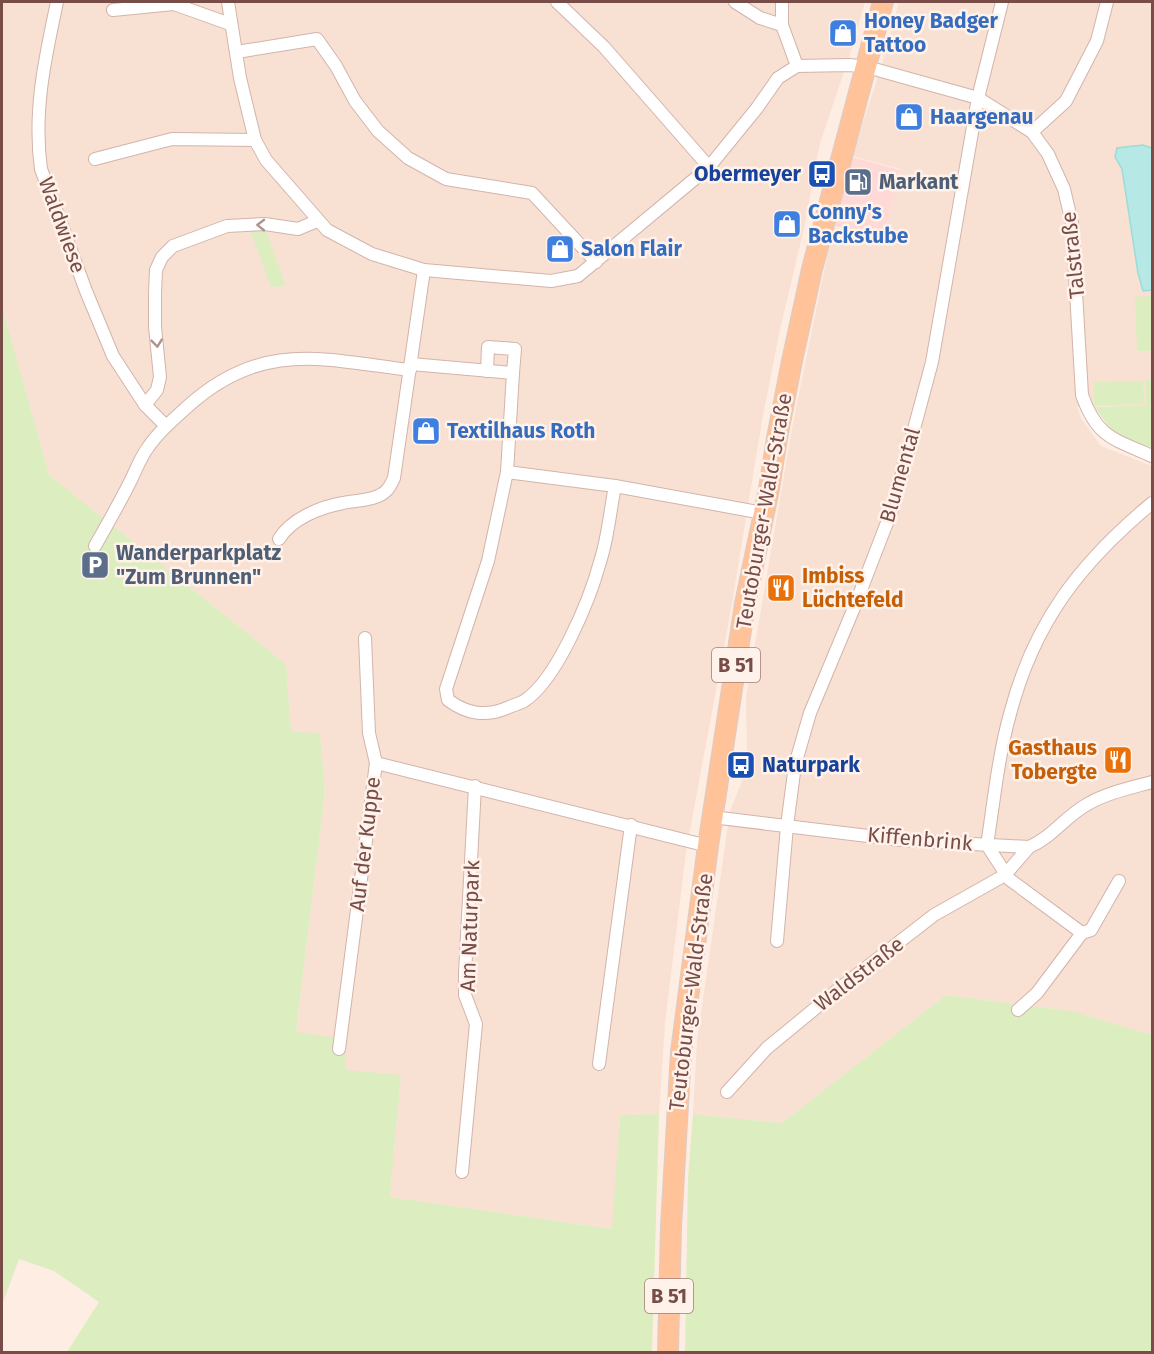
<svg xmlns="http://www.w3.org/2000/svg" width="1154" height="1354" viewBox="0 0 1154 1354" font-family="'Fira Sans',sans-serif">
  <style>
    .residential { fill: #f8e0d3 }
    .commercial { fill: #ffd9d6 }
    .green { fill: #dcedc0 }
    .water { fill: #b6e9e5; stroke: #9bdcd7; stroke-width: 1.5 }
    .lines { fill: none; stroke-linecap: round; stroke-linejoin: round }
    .minor-casing { stroke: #d2b4ab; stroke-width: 14 }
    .primary-casing { stroke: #d9cdcb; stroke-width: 22 }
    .minor { stroke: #fff; stroke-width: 12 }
    .primary { stroke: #ffc299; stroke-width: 20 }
    .oneway { stroke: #ae9491 }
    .labels { text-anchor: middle; stroke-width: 5; stroke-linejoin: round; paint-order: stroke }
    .shield { fill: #fff2eb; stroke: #a07e78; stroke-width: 1.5 }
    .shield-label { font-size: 20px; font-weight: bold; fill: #784d47 }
    .shop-label { font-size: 21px; font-weight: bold; fill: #366cbe; stroke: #fff2eb; text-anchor: start }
    .transit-label { font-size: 21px; font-weight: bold; fill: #164399; stroke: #fff2eb; text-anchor: end }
    .service-label { font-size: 21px; font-weight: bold; fill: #4e5e75; stroke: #fff2eb; text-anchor: start }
    .street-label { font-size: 21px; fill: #784d47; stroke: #fff2eb }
    .food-label { font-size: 21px; font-weight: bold; fill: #c56008; stroke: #fff2eb; text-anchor: start }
  </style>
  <rect width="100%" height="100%" fill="#feede3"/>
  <!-- residential -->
  <g class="residential">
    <polygon points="2,2 865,2 850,54 820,143 804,228 779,334 762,421 731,609 686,852 665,1024 659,1114 620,1115 613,1229 390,1197 401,1076 346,1070 296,1033 325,792 320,734 291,733 286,664 49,475 2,306"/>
    <polygon points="899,2 1152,2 1152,380 1146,381 1146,405 1077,407 1081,418 1101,446 1152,466 1152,1035 1072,1011 946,995 782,1123 693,1114 697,1041 730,811 744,776 747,756 746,697 793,423 833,227 883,239 900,169 852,156 883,61"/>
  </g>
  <!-- commercial -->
  <polygon class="commercial" points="852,157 900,170 883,238 834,226"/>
  <!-- green -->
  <g class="green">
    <polygon points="249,227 265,228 286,286 271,287"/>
    <polygon points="1152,296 1152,351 1137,351 1135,297"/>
    <polygon points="2,306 49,475 286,664 291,732 320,733 325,792 296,1032 345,1039 346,1070 401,1075 390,1197 612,1229 620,1115 659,1114 652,1352 67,1352 99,1302 54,1271 19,1259 2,1305"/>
    <polygon points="1146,380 1152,380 1152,448 1113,432 1094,407 1146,405"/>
    <polygon points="1143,381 1144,404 1094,405 1094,382"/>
    <polygon points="946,995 1072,1011 1152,1035 1152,1352 685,1352 688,1179 693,1114 782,1123"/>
  </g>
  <!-- water -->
  <polygon class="water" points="1143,145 1152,148 1152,290 1143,291 1138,273 1122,169 1115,157 1117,148"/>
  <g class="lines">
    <!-- minor casing -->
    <g class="minor-casing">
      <g id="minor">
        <path d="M57,2c-12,56 -24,110 -16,167l45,122 27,65 32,49 21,21"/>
        <path d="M228,2l12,76 15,62 11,20 61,70 45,24 52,16 127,11 27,-5 131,-109 48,-59 21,-30 19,-12 53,-1 17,2 111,31 54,34 16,22 16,35 8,34 10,172c15,43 32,44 70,61"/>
        <polyline points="557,2 604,47 709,167"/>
        <polyline points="735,2 760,18 782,25"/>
        <polyline points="782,2 782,25 797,66"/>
        <polyline points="113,10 174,4 230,24"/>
        <polyline points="237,52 317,39 336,66 355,101 378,131 408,158 446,179 532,193 596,262"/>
        <polyline points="1032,132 1066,101 1097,41 1107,2"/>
        <polyline points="95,159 172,139 255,140"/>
        <path d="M411,364l102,9 -6,99 -19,89 -42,128 2,11c19,14 37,17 59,8 6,-3 12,-4 17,-7 33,-21 66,-102 76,-139 8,-24 10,-51 15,-76"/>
        <polyline points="487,371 488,347 515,349 513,373"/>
        <polyline points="145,405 157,390 160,377 155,327 155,293 156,270 162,257 173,246 227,226 265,224 298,229 317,221"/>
        <polyline points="507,472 615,486 763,513"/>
        <path d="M279,539c12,-20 41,-32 64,-36 13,-3 34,-2 44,-13 3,-3 5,-8 7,-12l30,-208"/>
        <path d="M95,546c12,-21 24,-42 35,-64 6,-12 11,-26 19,-36 10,-15 25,-27 38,-39 74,-67 134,-48 223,-37"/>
        <polyline points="376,763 708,846"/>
        <path d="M712,817l189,23 128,7c22,-9 36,-30 57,-42 20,-12 44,-17 66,-23"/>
        <path d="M987,845c7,-44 11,-88 23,-131 24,-92 70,-151 142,-211"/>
        <polyline points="987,845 1009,879 1082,933 1037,993 1018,1010"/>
        <polyline points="1082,933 1091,930 1119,881"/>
        <polyline points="777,941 787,826 795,765 810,713 856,603 893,507 932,362 978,98 1002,2"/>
        <polyline points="339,1049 376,763 369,733 365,638"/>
        <polyline points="599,1064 631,825"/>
        <polyline points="727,1092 767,1048 840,988 934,915 1005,875 1029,847"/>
        <polyline points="462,1172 476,1024 465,995 465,973 475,786"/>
      </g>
    </g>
    <!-- primary casing -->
    <g class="primary-casing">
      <polyline id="primary" points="668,1352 671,1227 681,1052 708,846 745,604 769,489 777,438 792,361 812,269 883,2"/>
    </g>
    <!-- minor -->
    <use href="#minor" class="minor"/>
    <!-- primary -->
    <use href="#primary" class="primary"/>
  </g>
  <!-- one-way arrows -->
  <defs><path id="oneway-chevron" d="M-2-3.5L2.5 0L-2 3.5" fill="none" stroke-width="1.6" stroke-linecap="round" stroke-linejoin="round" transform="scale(1.5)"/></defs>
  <g class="oneway">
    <use href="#oneway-chevron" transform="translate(261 225) rotate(-179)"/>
    <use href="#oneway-chevron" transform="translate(157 343) rotate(84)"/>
  </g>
  <!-- icons -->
  <defs>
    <g id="shop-square" transform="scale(1.5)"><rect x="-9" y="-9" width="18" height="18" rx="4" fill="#3f7fe0" stroke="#fff2eb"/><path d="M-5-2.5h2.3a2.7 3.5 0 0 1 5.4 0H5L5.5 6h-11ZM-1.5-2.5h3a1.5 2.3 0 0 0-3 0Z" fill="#fff"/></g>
    <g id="bus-square" transform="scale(1.5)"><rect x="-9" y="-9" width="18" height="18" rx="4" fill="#1a4fb4" stroke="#fff2eb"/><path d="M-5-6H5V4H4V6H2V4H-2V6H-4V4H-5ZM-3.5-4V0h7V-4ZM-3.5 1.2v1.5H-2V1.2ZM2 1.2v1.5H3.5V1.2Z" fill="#fff"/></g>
    <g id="fuel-square" transform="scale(1.5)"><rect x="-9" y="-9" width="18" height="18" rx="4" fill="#5c6f8a" stroke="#fff2eb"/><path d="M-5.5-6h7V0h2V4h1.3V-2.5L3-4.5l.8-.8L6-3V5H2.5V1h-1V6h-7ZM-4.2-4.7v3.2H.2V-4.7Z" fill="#fff"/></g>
    <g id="parking-square" transform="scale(1.5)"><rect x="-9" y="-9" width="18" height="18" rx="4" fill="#5c6f8a" stroke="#fff2eb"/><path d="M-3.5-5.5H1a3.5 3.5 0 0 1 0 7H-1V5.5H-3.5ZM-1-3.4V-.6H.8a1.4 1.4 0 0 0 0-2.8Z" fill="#fff"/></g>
    <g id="restaurant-square" transform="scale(1.5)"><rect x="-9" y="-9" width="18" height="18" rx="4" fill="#e8710a" stroke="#fff2eb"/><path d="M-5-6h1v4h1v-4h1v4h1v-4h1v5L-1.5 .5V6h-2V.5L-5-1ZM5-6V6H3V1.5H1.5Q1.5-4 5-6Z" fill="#fff"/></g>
  </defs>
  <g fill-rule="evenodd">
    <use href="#shop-square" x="843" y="33"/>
    <use href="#shop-square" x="909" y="117"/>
    <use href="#bus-square" x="822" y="174"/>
    <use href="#fuel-square" x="858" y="182"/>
    <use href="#shop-square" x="787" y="224"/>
    <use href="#shop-square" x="560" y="249"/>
    <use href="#shop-square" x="426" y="431"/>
    <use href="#parking-square" x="95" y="565"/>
    <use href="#restaurant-square" x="781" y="588"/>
    <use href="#restaurant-square" x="1118" y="760"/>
    <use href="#bus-square" x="741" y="765"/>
  </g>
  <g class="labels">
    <!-- shield labels -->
    <g class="shield">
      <rect x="712" y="648" width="48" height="34" rx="4.5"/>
      <rect x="645" y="1279" width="48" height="34" rx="4.5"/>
    </g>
    <g class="shield-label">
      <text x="736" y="672">B 51</text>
      <text x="669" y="1303">B 51</text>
    </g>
    <!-- shop labels -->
    <g class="shop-label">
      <text x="864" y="28">Honey Badger<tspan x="864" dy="24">Tattoo</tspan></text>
      <text x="930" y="124">Haargenau</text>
      <text x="808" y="219">Conny's<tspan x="808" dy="24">Backstube</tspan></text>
      <text x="581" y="256">Salon Flair</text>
      <text x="447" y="438">Textilhaus Roth</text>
    </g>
    <!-- transit labels -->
    <g class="transit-label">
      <text x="801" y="181">Obermeyer</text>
      <text x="762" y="772" text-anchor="start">Naturpark</text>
    </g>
    <!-- service labels -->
    <g class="service-label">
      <text x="879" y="189">Markant</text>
      <text x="116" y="560">Wanderparkplatz<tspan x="116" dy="24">"Zum Brunnen"</tspan></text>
    </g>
    <!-- street labels -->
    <g class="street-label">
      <text transform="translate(62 225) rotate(70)" y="7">Waldwiese</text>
      <text transform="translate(1073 255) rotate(-96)" y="7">Talstraße</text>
      <text transform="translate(900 475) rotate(-74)" y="7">Blumental</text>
      <text transform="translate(764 511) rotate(-80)" y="7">Teutoburger-Wald-Straße</text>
      <text transform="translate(920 839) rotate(5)" y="7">Kiffenbrink</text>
      <text transform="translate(365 844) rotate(-83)" y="7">Auf der Kuppe</text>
      <text transform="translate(470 926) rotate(-88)" y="7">Am Naturpark</text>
      <text transform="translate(859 974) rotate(-38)" y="7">Waldstraße</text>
      <text transform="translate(691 992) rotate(-83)" y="7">Teutoburger-Wald-Straße</text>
    </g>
    <!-- food labels -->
    <g class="food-label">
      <text x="802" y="583">Imbiss<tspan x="802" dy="24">Lüchtefeld</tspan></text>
      <text x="1097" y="755" text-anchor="end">Gasthaus<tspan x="1097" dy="24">Tobergte</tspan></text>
    </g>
  </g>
  <!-- border -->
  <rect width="1154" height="1354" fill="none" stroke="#784d47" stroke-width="6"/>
</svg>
